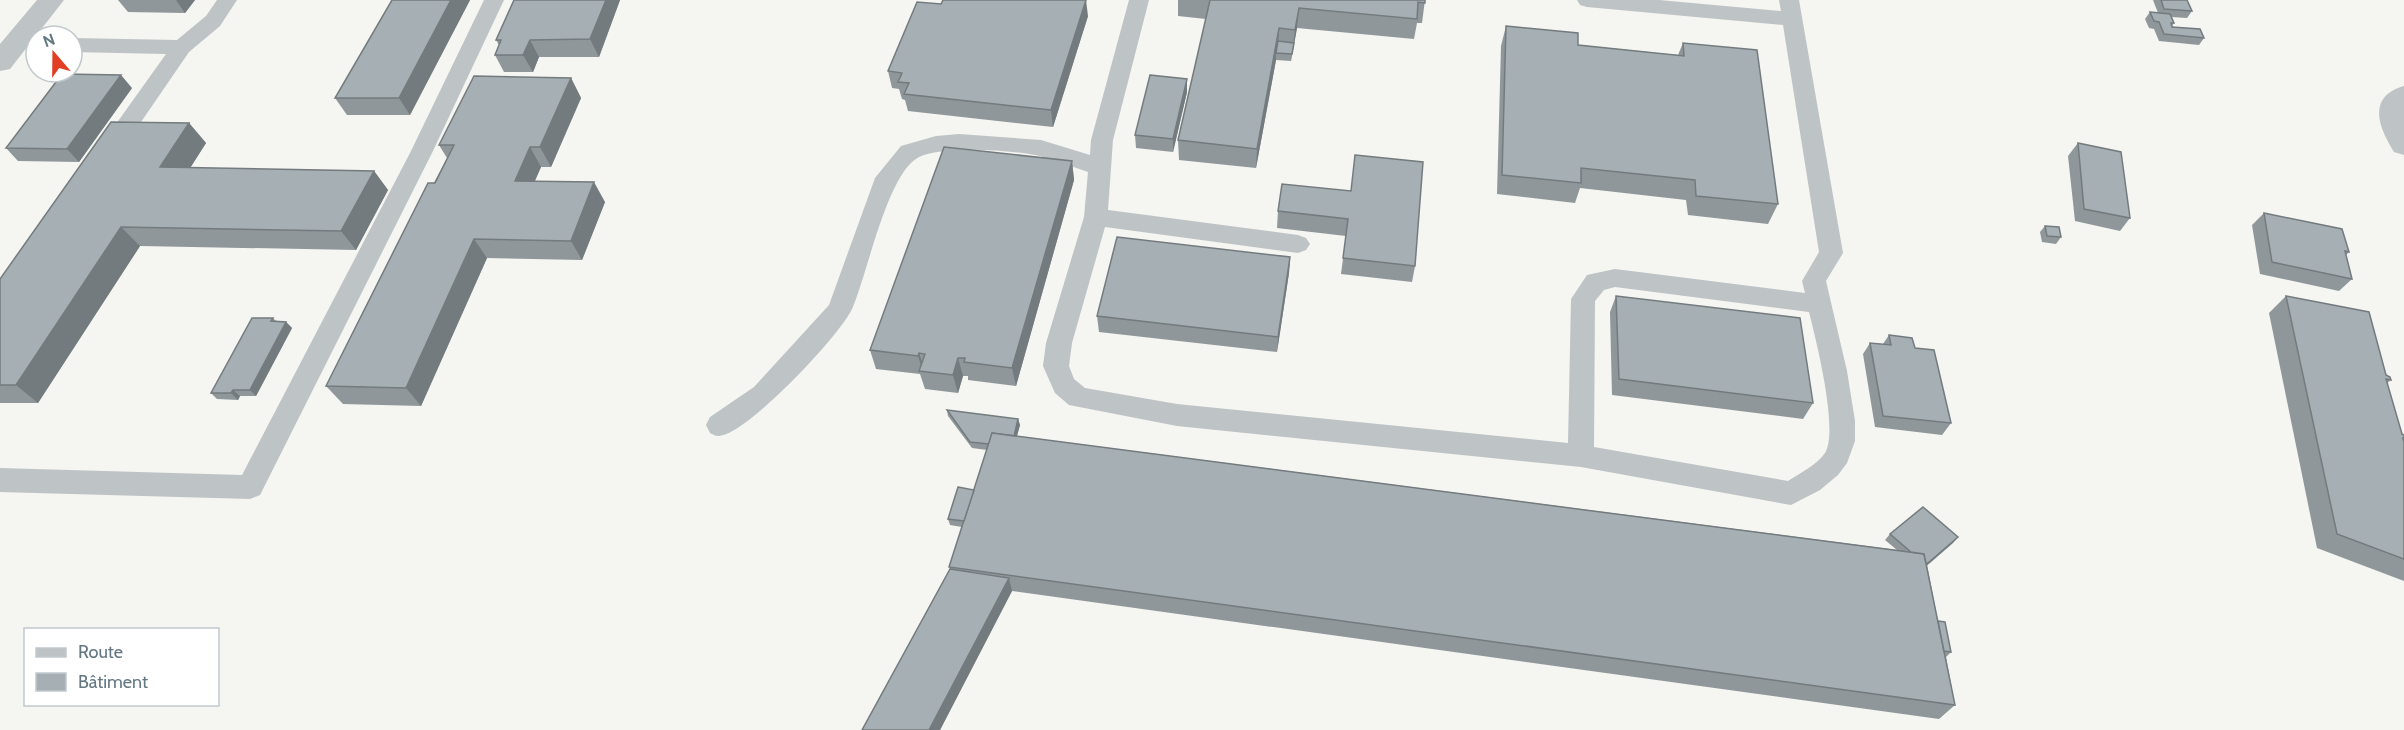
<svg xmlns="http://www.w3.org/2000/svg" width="2404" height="730" viewBox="0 0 2404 730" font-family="Cabin,sans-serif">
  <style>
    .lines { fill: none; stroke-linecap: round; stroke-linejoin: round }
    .service { fill: #bec3c5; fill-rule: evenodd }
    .minor { fill: #bec3c5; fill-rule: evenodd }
    .tertiary { fill: #bec3c5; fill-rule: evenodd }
    .wall { fill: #8f979b }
    .shaded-wall { fill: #747b7e }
    .building { fill: #a6b0b4; stroke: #747b7e; stroke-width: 1.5 }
  </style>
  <rect width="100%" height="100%" fill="#f5f5f1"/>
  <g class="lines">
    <!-- service -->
    <g class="service">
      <polygon points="217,0 237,0 220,26 189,52 117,157 109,159 101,157 98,151 101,145 166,54 72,52 72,38 177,40 206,16"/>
      <polygon points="484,0 504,0 432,153 260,495 250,499 0,492 0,468 242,475 410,153"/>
      <path d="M1129,0h20l-36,140 -5,70 190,25 8,3 4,6 -4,6 -8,3 -193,-26 -33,116 -3,23 5,13 11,9 92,16 391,39 3,-144 16,-24 28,-6 190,24 -3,-12 17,-29 -36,-227 -196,-18 -7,-2 -3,-5h82l122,11 -2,-11h20l44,253 -17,28 21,90 8,50v20l-8,22 -9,12 -18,15 -29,15 -210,-38 -404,-41 -108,-21 -14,-12 -12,-27 3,-23 38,-126 4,-45c-15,-5 -32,-12 -48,-16 -26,-6 -98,-11 -121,1 -32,16 -52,119 -67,152 -11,25 -107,128 -134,127 -3,0 -5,-2 -8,-3l-4,-8 4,-8 44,-30 75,-82 46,-127 26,-32 35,-10 23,-2 82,6 49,15 1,-15zM1615,287l194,25c7,28 30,118 16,141 -8,12 -25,20 -37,28l-194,-34 1,-146 9,-11z"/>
      <polygon points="17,34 36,36 36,50 10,46 6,41 10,36"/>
    </g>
    <!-- minor -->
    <path class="minor" d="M2404,86v69l-10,-3c-15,-24 -28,-55 10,-66z"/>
    <!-- tertiary -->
    <polygon class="tertiary" points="37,0 64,0 10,69 0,71 0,44"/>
  </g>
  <!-- wall -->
  <g class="wall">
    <polygon points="118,0 195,0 185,13 128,12"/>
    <polygon points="392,0 470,0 410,115 347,115 335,98"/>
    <polygon points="514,0 620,0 599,57 539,57 533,72 504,72 495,55 499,45 496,40"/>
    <polygon points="1178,0 1425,0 1422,23 1417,23 1414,39 1297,28 1291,61 1276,60 1256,168 1179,160 1178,140 1206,19 1178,16"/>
    <polygon points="2153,0 2187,0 2192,11 2187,18 2171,17 2174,23 2172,26 2204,38 2199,45 2159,41 2154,29 2149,28 2145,19 2150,12 2158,13"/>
    <polygon points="941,4 1088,16 1053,127 908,111 905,100 902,99 899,89 892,88 888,71"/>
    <polygon points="1506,26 1578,45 1678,55 1683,43 1778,204 1768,224 1688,215 1686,200 1580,188 1575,203 1497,194 1501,46"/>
    <polygon points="571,78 581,98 551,167 541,167 535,181 605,202 582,260 487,258 421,406 343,404 326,386 447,158 439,145"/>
    <polygon points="132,88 79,162 18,161 6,148"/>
    <polygon points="1187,92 1173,152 1136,148 1135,135"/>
    <polygon points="189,123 206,143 190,168 374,171 388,190 356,250 140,246 38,403 0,403 0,279"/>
    <polygon points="2078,143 2130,218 2120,231 2075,221 2068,156"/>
    <polygon points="1072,161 1074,180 1016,386 968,380 968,376 963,376 958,393 925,389 920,374 876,369 870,350"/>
    <polygon points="1351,191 1415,266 1412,282 1341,274 1346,236 1277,228 1278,211"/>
    <polygon points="2264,213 2349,252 2346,255 2352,279 2339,291 2260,274 2252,225"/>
    <polygon points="2045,226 2061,237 2056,244 2042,242 2040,232"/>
    <polygon points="1290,257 1289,273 1277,352 1099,332 1097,316"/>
    <polygon points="1616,296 1813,403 1803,419 1612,395 1610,312"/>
    <polygon points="2286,296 2386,375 2391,380 2387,383 2402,434 2404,435 2404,581 2317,548 2269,313"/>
    <polygon points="273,318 276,321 286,322 292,328 256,396 240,396 238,400 217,399 211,393"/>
    <polygon points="1889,335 1915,348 1951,423 1942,435 1875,427 1863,354 1870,343 1883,344"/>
    <polygon points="947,410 1018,419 1020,425 1017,436 1897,550 1885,540 1890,534 1958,537 1927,565 1938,621 1951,652 1946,657 1955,705 1939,719 1012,591 940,730 862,730 950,569 949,567 962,527 950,525 948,519 974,490 987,450 972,448 948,416"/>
  </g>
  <!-- shaded-wall -->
  <g class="shaded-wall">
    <polygon points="176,0 195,0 185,13"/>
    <polygon points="451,0 470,0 410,115 399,98"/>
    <polygon points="606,0 620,0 599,57 590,39"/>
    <polygon points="1086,0 1088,16 1053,127 1051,110"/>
    <polygon points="1299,8 1297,28 1291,61 1295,30"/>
    <polygon points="1279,28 1278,48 1276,53 1276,60 1256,168 1257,149"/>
    <polygon points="530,40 539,57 533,72 523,55"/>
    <polygon points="121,75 132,88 79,162 67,149"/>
    <polygon points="571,78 581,98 551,167 540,147"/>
    <polygon points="1187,79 1187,92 1173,152 1173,139"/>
    <polygon points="189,123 206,143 178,187 160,167"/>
    <polygon points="530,147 541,167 526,200 515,181"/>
    <polygon points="1072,161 1074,180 1016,386 1012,368"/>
    <polygon points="374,171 388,190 356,250 341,231"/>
    <polygon points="594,182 605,202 582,260 571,241"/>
    <polygon points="121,227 140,246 38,403 16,385"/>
    <polygon points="474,239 487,258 421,406 406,388"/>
    <polygon points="1290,257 1289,273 1277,352 1278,337"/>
    <polygon points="286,322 292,328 256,396 250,390"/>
    <polygon points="919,353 925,371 923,371 918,356"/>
    <polygon points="958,358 963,376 958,393 953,375"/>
    <polygon points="233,390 240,396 238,400 231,393"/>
    <polygon points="1018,419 1020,425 1012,453 1011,447"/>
    <polygon points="1958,537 1953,543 1923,569 1928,563"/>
    <polygon points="1009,578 1012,591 940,730 929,730"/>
  </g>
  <!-- building -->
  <g class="building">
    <polygon points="392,0 451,0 399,98 335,98"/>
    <polygon points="514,0 606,0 590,39 530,40 523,55 495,55 501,40 496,40"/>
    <polygon points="943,0 1086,0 1051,110 904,94 909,83 898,82 902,73 888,71 917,2 941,4"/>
    <polygon points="1210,0 1425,0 1425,3 1418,2 1417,19 1299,8 1295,30 1279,28 1257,149 1178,140"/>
    <polygon points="2161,0 2187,0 2192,11 2164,9"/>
    <polygon points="2150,12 2170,14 2174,23 2171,23 2172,27 2200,29 2204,38 2164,34 2159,22 2154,21"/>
    <polygon points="1506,26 1578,33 1578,45 1684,56 1683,43 1757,50 1778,204 1696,196 1695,180 1581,168 1581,183 1502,175"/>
    <polygon points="1278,41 1294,43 1292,54 1276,53"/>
    <polygon points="62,74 121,75 67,149 6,148"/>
    <polygon points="1150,75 1187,79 1173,139 1135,135"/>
    <polygon points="474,76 571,78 540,147 530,147 515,181 594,182 571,241 474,239 406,388 326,386 428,183 435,183 454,145 439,145"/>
    <polygon points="111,122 189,123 160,167 374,171 341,231 121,227 16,385 0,385 0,279"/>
    <polygon points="2078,143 2121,152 2130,218 2084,209"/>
    <polygon points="944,147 1072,161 1012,368 964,362 965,358 958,358 953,375 919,371 925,354 919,353 918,356 870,350"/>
    <polygon points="1355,155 1423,162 1415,266 1343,258 1348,219 1278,211 1282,184 1351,191"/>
    <polygon points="2264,213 2342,229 2349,252 2345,251 2352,279 2272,262"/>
    <polygon points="2045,226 2059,227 2061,237 2047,236"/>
    <polygon points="1117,237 1290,257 1278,337 1097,316"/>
    <polygon points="1616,296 1800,318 1813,403 1619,379"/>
    <polygon points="2286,296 2369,312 2386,375 2390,377 2391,380 2386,379 2402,434 2404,435 2404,438 2403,438 2404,442 2404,559 2337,534"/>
    <polygon points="252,318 273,318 271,321 286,322 250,390 233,390 231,393 211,393"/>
    <polygon points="1889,335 1912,338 1915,348 1934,350 1951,423 1883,416 1870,343 1891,345"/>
    <polygon points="947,410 1018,419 1014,436 992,433 989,444 970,442"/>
    <polygon points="992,433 1924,554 1955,705 949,567"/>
    <polygon points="958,487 974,490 964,521 948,519"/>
    <polygon points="1923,507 1958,537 1928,563 1926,563 1924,554 1911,552 1890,534"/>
    <polygon points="950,569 1009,578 929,730 862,730"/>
    <polygon points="1938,621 1945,622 1951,652 1944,651"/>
  </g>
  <!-- legend -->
  <rect x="24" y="628" width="195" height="78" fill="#ffffff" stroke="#c1c9cd" stroke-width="1.5"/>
  <rect x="36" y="648" width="30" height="9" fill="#bec3c5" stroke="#c1c9cd" stroke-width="1.5"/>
  <text x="78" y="658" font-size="18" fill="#647882">Route</text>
  <rect x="36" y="673" width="30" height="18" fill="#a6b0b4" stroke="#c1c9cd" stroke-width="1.5"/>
  <text x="78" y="688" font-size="18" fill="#647882">Bâtiment</text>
  <!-- north arrow -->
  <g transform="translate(54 54) rotate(340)"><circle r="28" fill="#ffffff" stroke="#c1c9cd" stroke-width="1.5"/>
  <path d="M0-4.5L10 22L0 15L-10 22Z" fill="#e23e25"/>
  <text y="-9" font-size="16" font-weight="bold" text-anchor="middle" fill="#647882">N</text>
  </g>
</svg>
